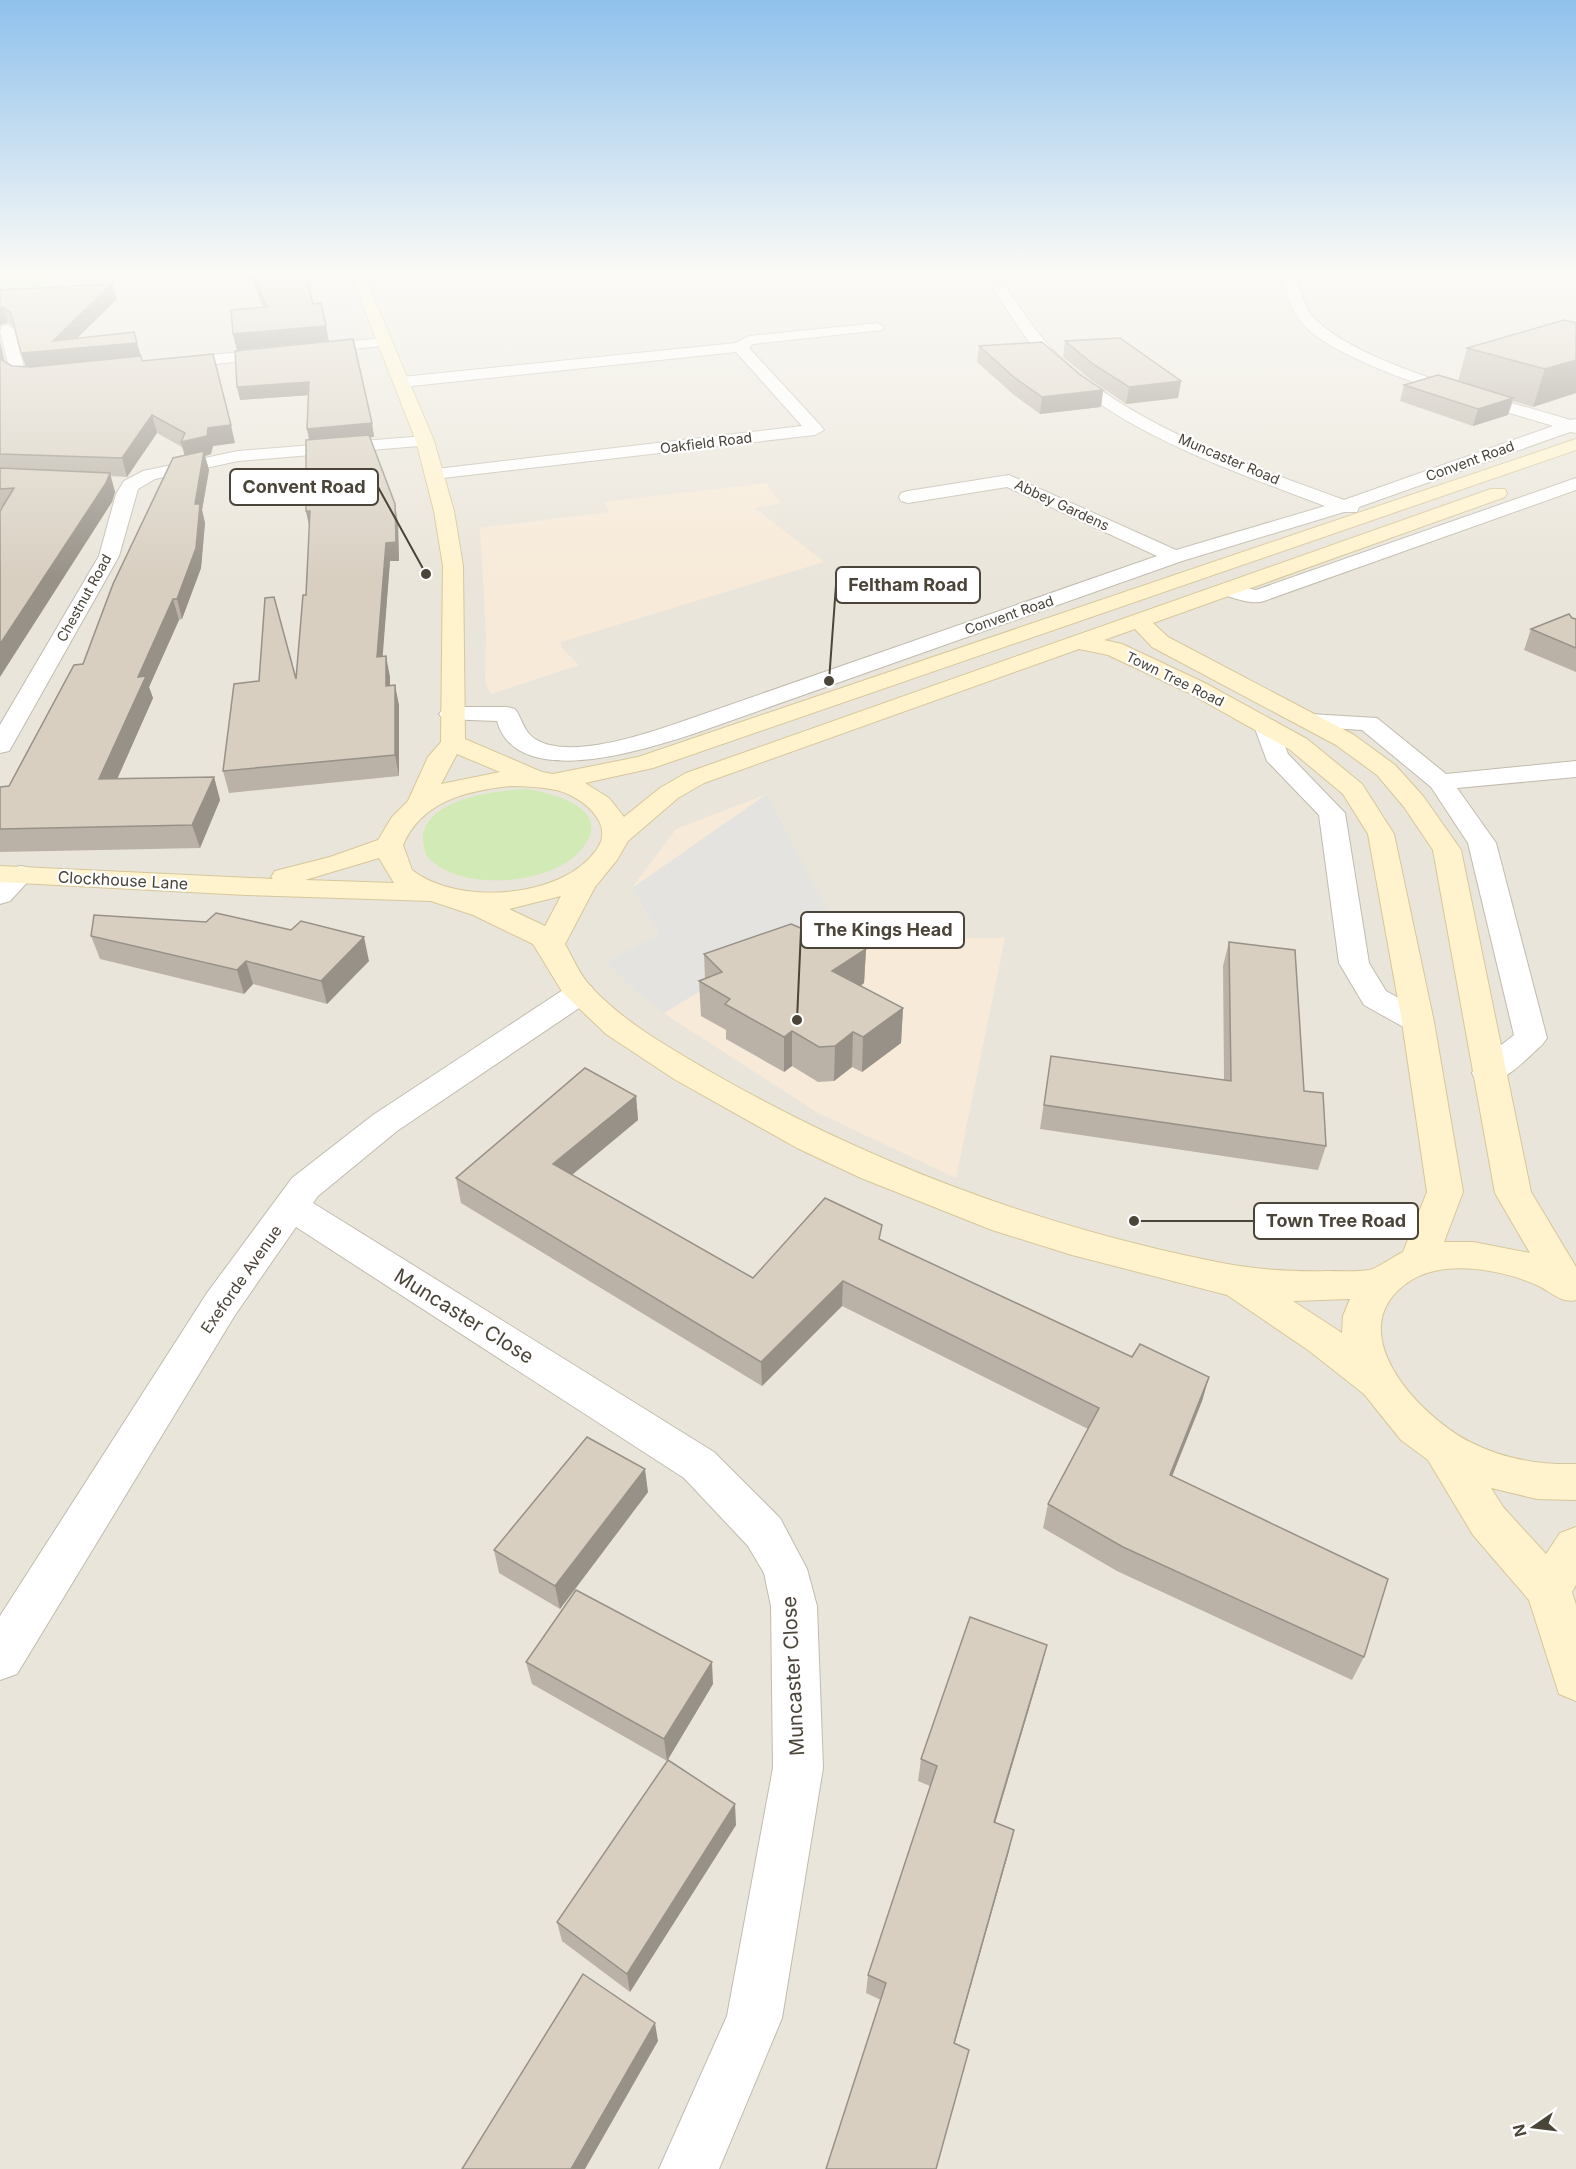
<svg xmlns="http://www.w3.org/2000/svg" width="1576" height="2169" viewBox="0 0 1576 2169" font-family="Inter,sans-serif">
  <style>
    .residential { fill: #eae5da }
    .commercial { fill: #f7ead8 }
    .green { fill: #d2eab5 }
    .parking { fill: #e5e3e0 }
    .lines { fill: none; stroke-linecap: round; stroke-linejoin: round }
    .minor-casing { stroke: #c2bbae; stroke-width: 2 }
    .secondary-casing { stroke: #d6c79b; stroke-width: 2 }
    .minor { fill: #fff; fill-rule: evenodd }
    .secondary { fill: #fff3cd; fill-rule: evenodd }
    .wall { fill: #bab2a6 }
    .shaded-wall { fill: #979187 }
    .building { fill: #d8cfc1; stroke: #979187; stroke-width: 1.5 }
    .labels { text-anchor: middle; stroke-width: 4.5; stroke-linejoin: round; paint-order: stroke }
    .far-street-label { font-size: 14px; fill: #4b4439; stroke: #fff }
    .street-label { font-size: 16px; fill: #4b4439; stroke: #fff }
    .near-street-label { font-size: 20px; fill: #4b4439; stroke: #fff }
    .leader { fill: none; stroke: #4b4439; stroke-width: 2 }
    .callout-dot { fill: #4b4439; stroke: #fff; stroke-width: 2 }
    .callout { fill: #fff; stroke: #4b4439; stroke-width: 2 }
    .callout-label { font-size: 18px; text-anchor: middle; font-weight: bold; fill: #4b4439 }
  </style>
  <rect width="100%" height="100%" fill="#f6f3ec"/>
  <!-- residential -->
  <polygon class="residential" points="58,275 1576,275 1576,2169 0,2169 0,303 20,298"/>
  <!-- commercial -->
  <g class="commercial">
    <polygon points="766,483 781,503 755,508 824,562 561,642 561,647 579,665 491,694 485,682 486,635 480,528 609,512 604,502"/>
    <polygon points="767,794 843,939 1005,938 956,1178 818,1113 671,1018 632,989 605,962 659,934 632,888 676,829"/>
  </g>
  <!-- green -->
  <g class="green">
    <polygon points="0,275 58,275 20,298 0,303"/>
    <path d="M527,789c32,5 91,23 51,64 -30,31 -111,38 -145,9 -8,-6 -10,-14 -10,-24 2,-40 75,-48 104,-49z"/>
  </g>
  <!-- parking -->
  <g class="parking">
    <polygon points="343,298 359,339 256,349 255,339 293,303"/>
    <polygon points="767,794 843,939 706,988 664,1013 632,989 605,962 659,934 632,888"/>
  </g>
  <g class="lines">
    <!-- minor casing -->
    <g class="minor-casing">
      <g id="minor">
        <path d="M1281,275h14c5,13 9,33 18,42 46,49 189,82 257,103l6,-1v14l-6,-1 -211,75 -2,5h-13l-162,49 -489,173c-47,15 -176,58 -196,-13l-54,-2 -4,-5 4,-5 8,-2h56l8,2c8,11 8,22 20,30 33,21 107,-4 140,-15l482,-168 -150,-69 -99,16 -7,-2 -2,-4 2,-4 7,-2 101,-16 167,75 149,-44c-95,-36 -200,-71 -276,-142 -22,-21 -38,-49 -55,-74l2,-3h10c16,24 32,49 53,69 77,73 188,108 285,144l209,-74c-57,-18 -224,-61 -255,-108 -8,-11 -12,-29 -17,-43z"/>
        <polygon points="877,323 884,327 882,330 753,344 749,348 821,426 824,430 815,435 434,479 428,478 425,474 428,470 802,426 736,352 402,387 394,382 402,377 736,343 749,336"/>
        <polygon points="7,325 14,329 25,371 52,371 60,376 58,379 12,379 0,331 2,326"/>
        <polygon points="385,338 392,342 390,345 169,369 161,364 169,359"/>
        <polygon points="425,436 434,441 431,445 238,461 155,479 138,489 119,556 12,746 9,751 0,753 0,725 99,556 116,494 124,481 143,471 238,451"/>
        <path d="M1576,478v12l-312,111c-13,4 -30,-3 -43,-7l-4,-4 4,-4 7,-2 28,6z"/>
        <path d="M1310,714l67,4 69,56 130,-13v16l-119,11 39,55 51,195 -5,7c-19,16 -39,43 -66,36l-4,-8 4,-8 38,-30 -46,-192 -37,-56 -69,-57 -61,-4 -3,-5 3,-5z"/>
        <polygon points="1266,719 1275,721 1288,754 1345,813 1369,963 1386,991 1429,1015 1434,1022 1429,1029 1418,1032 1407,1029 1364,1005 1339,963 1319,815 1267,761 1254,726 1257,721"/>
        <polygon points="21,866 31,868 35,874 10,901 0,904 0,879 11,868"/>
        <polygon points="580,983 591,986 595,993 591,1000 397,1131 318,1196 313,1203 714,1452 780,1518 807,1569 817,1606 823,1768 782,2018 719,2169 659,2169 727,2016 773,1768 771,1606 764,1573 748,1546 684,1478 296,1227 235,1315 17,1674 0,1680 0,1616 207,1293 292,1178 373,1115 569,986"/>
      </g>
    </g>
    <!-- secondary casing -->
    <g class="secondary-casing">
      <path id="secondary" d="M351,275h13l70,166 20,70 9,55 2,173 77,33 11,2 85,-17 938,-318v11l-923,318 -68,15 24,15 15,19 36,-29 26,-15 805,-284h14l2,4 -2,4 -352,126 15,14 186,98 41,30 28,31 38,54 70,342 45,75v33c-13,4 -26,-8 -37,-14 -35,-16 -94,-28 -129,-5 -73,48 8,134 60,161 33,17 69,23 106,22v36l-39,-1 -46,-11 12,19 43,47 14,-21 16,-6v58l-4,7 4,13v96l-17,-7 -30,-94 -56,-65 -45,-75 -27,-20 -37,-46 -56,-44 -81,-55 -155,-40 -80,-25 -131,-52 -64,-30 -123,-69 -68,-45 -43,-41 -30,-49 -60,-29 -42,-14 -185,-6 -246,-13v-16l273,13 -2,-2 4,-6 55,-14 48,-17 14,-23 16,-16 20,-44 13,-15 2,-176 -9,-55 -18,-70zM1135,629l17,18 184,98 41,30 27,32 29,43 62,343 35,60 -57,-11h-29l19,-50 -29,-170 -40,-188 -32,-50 -55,-45 -102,-56 -83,-39 -18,-4zM1079,649l29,6 81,38 100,56 54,45 25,40 34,188 25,170 -24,60c-8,4 -28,17 -33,18 -13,2 -28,1 -42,1 -67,2 -111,-8 -175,-23 -153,-37 -298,-94 -435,-172 -43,-25 -91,-51 -126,-88 -13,-14 -18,-28 -27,-44l30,-57 22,-27 11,-19 50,-43 26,-15zM457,754l43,18 -59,12zM511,786c15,0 30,1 45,4 23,5 60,32 41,59 -34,50 -139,57 -185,21l-9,-25c19,-44 63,-54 108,-59zM379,858l15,25 -89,-3zM561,896l-16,30 -36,-17zM1350,1299l-7,17 -1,17 -49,-32z"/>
    </g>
    <!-- minor -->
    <use href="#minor" class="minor"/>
    <!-- secondary -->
    <use href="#secondary" class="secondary"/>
  </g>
  <!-- wall -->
  <g class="wall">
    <polygon points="249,275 306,275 237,350 233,334 263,307"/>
    <polygon points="112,284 117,299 77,338 134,332 142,361 235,443 213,446 211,454 205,456 209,470 202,510 205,523 201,568 182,619 179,620 149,687 153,698 117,779 214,777 220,800 200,848 0,852 0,787 9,786 83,664 185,455 182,447 157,433 127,477 110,476 115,492 112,502 0,508 0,341 4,361 12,366 26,367 15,328 8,323 2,324 0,290"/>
    <polygon points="1576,323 1576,393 1533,407 1513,401 1508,415 1473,426 1400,401 1404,385 1458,381 1467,348"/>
    <polygon points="1065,341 1181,381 1178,398 1126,404 1091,380 1063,357"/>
    <polygon points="979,346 1079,374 1103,390 1101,407 1040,414 1014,395 977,362"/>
    <polygon points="235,351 372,423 374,437 370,437 398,523 399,561 390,561 382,657 390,677 390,685 399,705 399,776 229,793 223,771 296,679 306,595 310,527 306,511 309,440 307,429 308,395 240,400"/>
    <polygon points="1572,618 1576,619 1576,672 1524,650 1531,629"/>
    <polygon points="815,934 866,949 864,983 861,986 903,1008 901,1043 862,1072 852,1067 834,1081 818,1082 792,1066 784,1072 726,1039 726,1030 701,1016 699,981 705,979 704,954"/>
    <polygon points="91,936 369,961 327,1004 253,984 244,994 100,959"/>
    <polygon points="1229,942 1304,1091 1326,1146 1318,1170 1040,1129 1051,1056 1224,1080 1223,966"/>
    <polygon points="636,1096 638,1120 572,1175 753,1278 881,1240 1132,1357 1209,1377 1202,1401 1172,1476 1364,1657 1352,1680 1117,1571 1043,1528 1048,1504 1088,1429 842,1306 762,1386 461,1203 456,1178"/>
    <polygon points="648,1492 560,1609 499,1573 494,1550"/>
    <polygon points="526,1662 713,1684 667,1761 532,1684"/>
    <polygon points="1041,1668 995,1823 1009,1851 954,2043 969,2050 936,2169 826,2169 881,2000 866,1993 868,1975 930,1786 918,1781 921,1759"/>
    <polygon points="736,1825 630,1992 562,1941 557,1922"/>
  </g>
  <!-- shaded-wall -->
  <g class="shaded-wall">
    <polygon points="112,284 117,299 66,349 137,343 142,360 27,370 21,353 53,341"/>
    <polygon points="3,307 8,323 2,324 0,327 0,308"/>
    <polygon points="326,326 329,341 237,350 233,334"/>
    <polygon points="0,341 8,376 2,360 0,349"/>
    <polygon points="1576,360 1576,393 1533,407 1545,369"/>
    <polygon points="1181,381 1178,398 1126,404 1129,387"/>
    <polygon points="309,382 311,395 240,400 237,387"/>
    <polygon points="1103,390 1101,407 1040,414 1042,397"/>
    <polygon points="1513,398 1508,415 1473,426 1478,409"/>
    <polygon points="152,415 157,433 127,477 122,458"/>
    <polygon points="372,423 374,437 310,443 307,429"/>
    <polygon points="231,425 235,443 213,446 211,454 205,456 209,470 202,510 205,523 201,568 182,619 177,599 195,504 186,460 181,442 208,428"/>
    <polygon points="110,473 115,492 112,502 0,677 0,644"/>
    <polygon points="395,504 398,523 399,561 390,561 381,678 377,657 386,543"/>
    <polygon points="306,511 310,511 310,530"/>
    <polygon points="173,599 179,620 149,687 153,698 107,802 99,779 138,677"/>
    <polygon points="386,656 390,677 390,706 386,686"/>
    <polygon points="395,685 399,705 399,776 395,755"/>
    <polygon points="214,777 220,800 200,848 192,825"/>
    <polygon points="364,937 369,961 327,1004 321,981"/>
    <polygon points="866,949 864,983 831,1005 832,971"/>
    <polygon points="246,961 253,984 244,994 237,970"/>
    <polygon points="903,1008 901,1043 862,1072 863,1037"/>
    <polygon points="792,1031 792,1066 784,1072 784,1037"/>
    <polygon points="853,1032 852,1067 834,1081 835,1046"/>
    <polygon points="636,1096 638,1120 556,1188 553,1164"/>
    <polygon points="843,1281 842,1306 762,1386 761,1362"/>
    <polygon points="1209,1377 1202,1401 1163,1499 1170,1475"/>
    <polygon points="645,1469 648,1492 560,1609 555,1586"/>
    <polygon points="1047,1645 1041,1668 989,1843 994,1822"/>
    <polygon points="712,1662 713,1684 667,1761 664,1739"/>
    <polygon points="735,1804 736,1825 630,1992 627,1974"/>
    <polygon points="1014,1830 1009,1851 950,2060 954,2043"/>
    <polygon points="655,2023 658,2041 585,2169 571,2169"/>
  </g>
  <!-- building -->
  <g class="building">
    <polygon points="253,275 306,275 313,304 321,303 326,326 233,334 231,310 267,307"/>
    <polygon points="112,284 53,341 134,332 137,343 21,353 11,313 3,307 0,308 0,290"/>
    <polygon points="1564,320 1576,323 1576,360 1545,369 1467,348"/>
    <polygon points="1120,338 1181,381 1129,387 1093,364 1065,341"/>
    <polygon points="353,339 372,423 307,429 309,382 237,387 235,351"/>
    <polygon points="1042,342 1079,374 1103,390 1042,397 1015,378 979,346"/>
    <polygon points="0,349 2,360 12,366 32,367 141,356 142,361 213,354 231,425 208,428 207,436 181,442 185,433 152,415 122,458 0,454"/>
    <polygon points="1438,375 1513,398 1478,409 1404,385"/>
    <polygon points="369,435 395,504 396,542 386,543 377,657 386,656 386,686 395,685 395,755 223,771 234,684 259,681 265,598 274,597 296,679 303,595 306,595 310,511 306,511 306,440"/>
    <polygon points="204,451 195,504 200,504 196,548 177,599 173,599 138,677 146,676 99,779 214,777 192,825 0,829 0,787 9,786 74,665 83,664 113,584 173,458"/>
    <polygon points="0,468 110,473 106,483 0,644 0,511 14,488 0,489"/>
    <polygon points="1569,614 1572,618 1576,619 1576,648 1531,629"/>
    <polygon points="216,913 291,930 301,921 364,937 321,981 246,961 237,970 91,936 94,915 206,922"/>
    <polygon points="791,924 815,934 822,927 866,949 832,971 903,1008 863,1037 853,1032 835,1046 819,1047 792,1031 784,1037 725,1004 730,999 699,981 722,972 704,954"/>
    <polygon points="1229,942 1295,950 1304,1091 1323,1093 1326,1146 1044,1105 1051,1056 1231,1081"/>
    <polygon points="585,1068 636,1096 553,1164 753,1278 825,1198 882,1225 879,1239 1132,1357 1140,1344 1209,1377 1170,1475 1388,1579 1364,1657 1123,1547 1048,1504 1099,1408 843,1281 761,1362 456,1178"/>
    <polygon points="587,1437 645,1469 555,1586 494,1550"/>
    <polygon points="576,1590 712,1662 664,1739 526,1662"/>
    <polygon points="970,1617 1047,1645 994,1822 1014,1830 954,2043 969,2050 936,2169 826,2169 886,1983 868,1975 937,1766 921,1759"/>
    <polygon points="668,1760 735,1804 627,1974 557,1922"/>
    <polygon points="583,1974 655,2023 571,2169 462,2169"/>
  </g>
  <!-- sky -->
  <linearGradient id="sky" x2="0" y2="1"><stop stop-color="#8fc1ec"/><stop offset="0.47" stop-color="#fbfaf6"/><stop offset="1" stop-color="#fbfaf6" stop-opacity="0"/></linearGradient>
  <rect width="1576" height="579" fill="url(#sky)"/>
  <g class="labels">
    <!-- far-street labels -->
    <g class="far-street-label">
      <text transform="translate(706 443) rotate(-7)" y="5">Oakfield Road</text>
      <text transform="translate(1229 459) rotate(23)" y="5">Muncaster Road</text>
      <text transform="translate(1470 461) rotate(-20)" y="5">Convent Road</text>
      <text transform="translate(1062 505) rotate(25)" y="5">Abbey Gardens</text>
      <text transform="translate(84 598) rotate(-61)" y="5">Chestnut Road</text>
      <text transform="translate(1009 615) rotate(-19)" y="5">Convent Road</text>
      <text transform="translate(1175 679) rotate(26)" y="5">Town Tree Road</text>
    </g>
    <!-- street labels -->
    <g class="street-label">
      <text transform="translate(123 880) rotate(3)" y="6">Clockhouse Lane</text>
      <text transform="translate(241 1279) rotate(-55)" y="6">Exeforde Avenue</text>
    </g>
    <!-- near-street labels -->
    <g class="near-street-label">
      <text transform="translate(464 1316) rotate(32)" y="7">Muncaster Close</text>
      <text transform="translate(793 1676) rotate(-93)" y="7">Muncaster Close</text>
    </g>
  </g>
  <!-- callouts -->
  <path class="leader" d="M426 574L378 487M829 681L836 585M797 1020L801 930M1134 1221L1254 1221"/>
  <g class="callout-dot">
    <circle cx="426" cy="574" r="6"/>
    <circle cx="829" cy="681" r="6"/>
    <circle cx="797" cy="1020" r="6"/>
    <circle cx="1134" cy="1221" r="6"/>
  </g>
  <g class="callout">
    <rect x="230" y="469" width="148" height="36" rx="6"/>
    <rect x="836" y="567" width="144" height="36" rx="6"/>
    <rect x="801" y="912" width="163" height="36" rx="6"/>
    <rect x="1254" y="1203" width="164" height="36" rx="6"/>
  </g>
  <g class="callout-label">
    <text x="304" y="493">Convent Road</text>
    <text x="908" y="591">Feltham Road</text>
    <text x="883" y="936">The Kings Head</text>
    <text x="1336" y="1227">Town Tree Road</text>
  </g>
  <!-- north arrow -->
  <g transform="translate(1534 2127) rotate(256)" stroke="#ffffff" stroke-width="4.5" paint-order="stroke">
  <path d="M0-4.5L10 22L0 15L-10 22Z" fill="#4b4439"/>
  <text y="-9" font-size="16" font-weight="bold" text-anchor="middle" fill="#4b4439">N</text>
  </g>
</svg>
